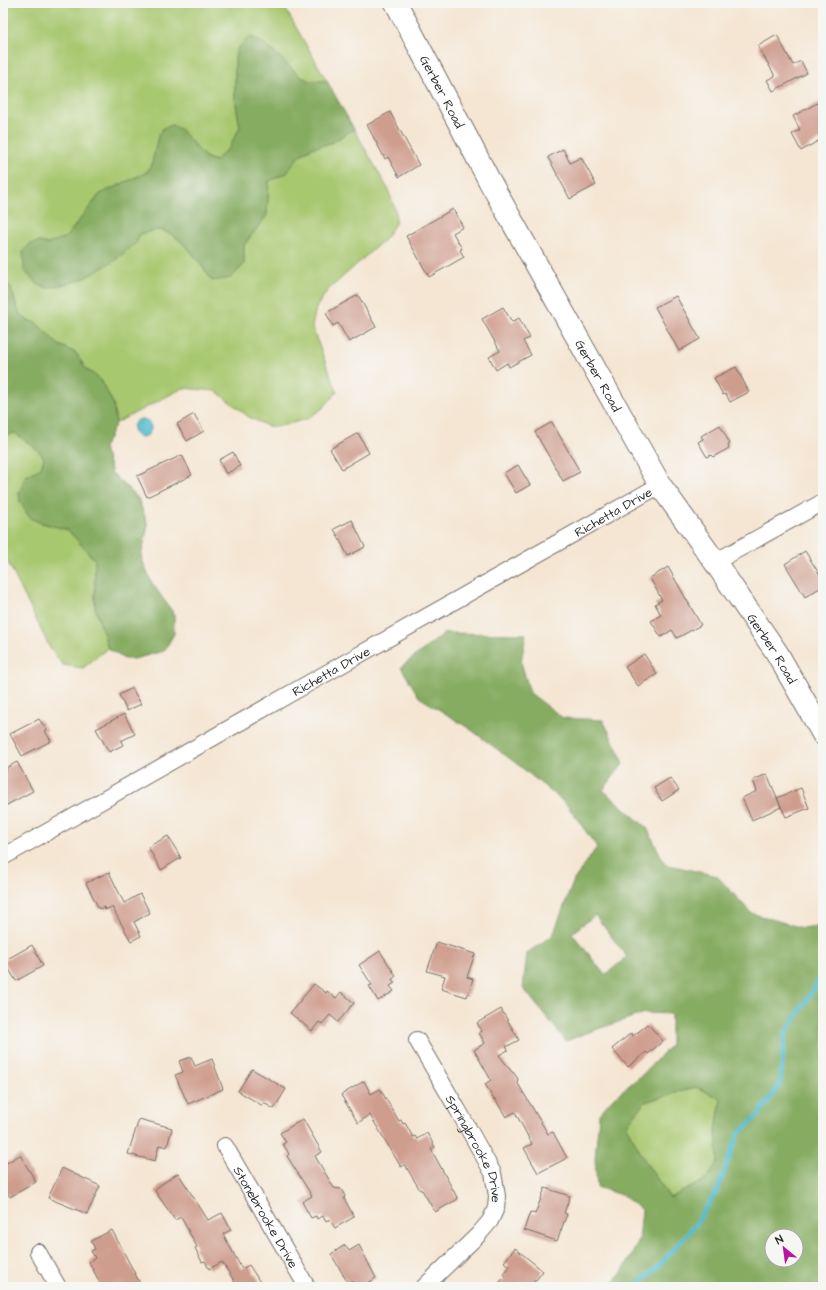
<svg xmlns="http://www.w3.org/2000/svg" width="826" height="1290" viewBox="0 0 826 1290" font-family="'Architects Daughter',sans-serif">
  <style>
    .green { fill: #a8c870; stroke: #6a7a4e }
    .forest { fill: #86ac62; stroke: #586c46; fill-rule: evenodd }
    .water { fill: #4eb9cb; stroke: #3c727b }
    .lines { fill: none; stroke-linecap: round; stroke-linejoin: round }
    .stream { stroke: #4eb9cb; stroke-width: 5 }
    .building { fill: #cf9d8e }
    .street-casing { stroke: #726c66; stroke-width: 18 }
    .secondary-casing { stroke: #726c66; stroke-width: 24 }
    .street { stroke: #fff; stroke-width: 16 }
    .secondary { stroke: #fff; stroke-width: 22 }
    .labels { text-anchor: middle; stroke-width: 3; stroke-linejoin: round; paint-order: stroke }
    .street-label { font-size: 13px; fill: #2b2b2b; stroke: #f6f6f2 }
  </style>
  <rect width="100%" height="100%" fill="#f6f6f2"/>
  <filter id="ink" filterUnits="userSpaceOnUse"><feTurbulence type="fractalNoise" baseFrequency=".025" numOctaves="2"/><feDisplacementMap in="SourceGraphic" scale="8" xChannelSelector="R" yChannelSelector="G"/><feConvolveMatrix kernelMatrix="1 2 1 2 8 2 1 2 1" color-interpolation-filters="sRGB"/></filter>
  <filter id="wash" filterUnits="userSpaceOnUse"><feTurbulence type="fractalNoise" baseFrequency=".012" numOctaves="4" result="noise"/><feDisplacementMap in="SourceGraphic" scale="16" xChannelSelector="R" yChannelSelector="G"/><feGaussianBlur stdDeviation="0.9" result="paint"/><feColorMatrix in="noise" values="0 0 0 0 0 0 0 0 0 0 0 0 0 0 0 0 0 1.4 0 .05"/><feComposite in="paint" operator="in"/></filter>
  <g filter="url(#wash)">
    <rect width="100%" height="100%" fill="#f5e6d3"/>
    <!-- green -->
    <g class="green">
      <path d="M3,3h279l45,78h-17l-9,-4 -35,-32 -29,4 -2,9v41l5,28 -11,21 -14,13 -10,-4 -25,-28 -22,7 -6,28 -5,8 -47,22 -33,43 -19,7 -9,-2 -16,9 113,-8 4,-9c5,-1 11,-3 16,-4 21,-2 46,35 56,51l32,-17v-19l23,-30 2,-34 18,-8 11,-16 13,-9 20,-5 23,-14 34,60 8,23v10l-10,16 -59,53 -11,17 -4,19 25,65 -14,16 -16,11 -30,8 -10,-1 -18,-9 -33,-26 -33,-3 -67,35 -3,-20 -12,-23 -15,-11 -10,-16 -17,-8 -23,-22 -9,-3 -8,-7 -9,-27 -7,-7z"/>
      <polygon points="15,433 38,450 44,458 42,468 19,493 20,502 30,518 39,522 68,530 95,560 95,607 108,648 83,668 63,665 51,650 3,552 3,436"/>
      <polygon points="696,1087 721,1099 716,1131 718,1161 707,1179 670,1198 646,1163 626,1126 645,1102"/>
    </g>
    <!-- forest -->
    <g class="forest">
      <path d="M250,36l16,9 35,32 9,4h17l27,48 -23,14 -20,5 -13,9 -11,16 -18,8 -2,34 -23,30v19l-13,14 -19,3c-10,-16 -35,-53 -56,-51 -5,1 -11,3 -16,4l-4,9 -22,18 -29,17 -19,6 -19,4 -10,-4 -13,-14 -1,-19 7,-7 9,-2 9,2 18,-7 34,-43 47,-22 5,-8 6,-28 5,-8 9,-3 8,4 25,28 10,4 14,-13 11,-21 -5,-28v-41l2,-9z"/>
      <polygon points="3,279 10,286 19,313 27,320 36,323 59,345 76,353 86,369 101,380 113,403 116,423 104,448 112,473 138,498 148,525 141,557 152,583 174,614 174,634 164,651 134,659 124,659 108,648 95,607 95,560 68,530 39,522 30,518 20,502 19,493 26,476 41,468 44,458 38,450 15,433 3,436"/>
      <path d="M445,633l81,1 -5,28 9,31 33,25 40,2 21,43 -21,27 44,38 18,36 52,12 34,37 51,15 21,-3v362h-216l15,-15 17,-31 3,-31 -20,-15 -25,-8 -2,-28 4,-45 14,-16 29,-23 29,-30v-31l-26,-1 -56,19 -23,9 -43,-53 4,-35 26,-18 21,-55 23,-33 -31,-43 -45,-37 -51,-38 -51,-32 -18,-30zM595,915l32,42 -22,18 -33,-42zM696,1087l25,12 -5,32 2,30 -11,18 -37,19 -24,-35 -20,-37 19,-24zM772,1236h24v24h-24z"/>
    </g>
    <!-- water -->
    <circle class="water" cx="142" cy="428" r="9"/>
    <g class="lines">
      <!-- stream -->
      <polyline class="stream" points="635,1287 659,1266 695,1225 718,1189 738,1134 758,1116 780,1084 785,1035 823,974"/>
    </g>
    <g id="blocks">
      <!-- building -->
      <g class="building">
        <polygon points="777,35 793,65 801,61 807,73 773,91 767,80 775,76 758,46"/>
        <polygon points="823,100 823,138 801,151 792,134 800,130 793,116"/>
        <polygon points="390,112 419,165 399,177 388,157 385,159 367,125"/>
        <polygon points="563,149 570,163 581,157 596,185 570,199 548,157"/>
        <polygon points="453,209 463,227 453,233 462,249 460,250 464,257 429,277 406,236"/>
        <polygon points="358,295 376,327 349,342 338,323 333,326 326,313"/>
        <polygon points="676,296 700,339 679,351 655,307"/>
        <polygon points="503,307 512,322 519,318 530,338 523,341 531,355 509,367 507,363 496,370 489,357 500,351 482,319"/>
        <polygon points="736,367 749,392 730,402 726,394 723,395 714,378"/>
        <polygon points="194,414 204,431 187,441 177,424"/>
        <polygon points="552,422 580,472 563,481 535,432"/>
        <polygon points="720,425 730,444 728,445 729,448 713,457 711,455 707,457 698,442 703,439 701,436"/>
        <polygon points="358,433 369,453 342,469 330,449"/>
        <polygon points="233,452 240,466 226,474 219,460"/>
        <polygon points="182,455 192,475 147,497 137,476"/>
        <polygon points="518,465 530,485 516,493 504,473"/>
        <polygon points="352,520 365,547 348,556 334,529"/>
        <polygon points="805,551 823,580 823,586 805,597 785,564"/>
        <polygon points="668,567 701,625 677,638 672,630 661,637 651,621 661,615 655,604 662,600 650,578"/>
        <polygon points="644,654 657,674 638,686 625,667"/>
        <polygon points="132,688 141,704 127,711 119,695"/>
        <polygon points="124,714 135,734 121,741 123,745 109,752 96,729"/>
        <polygon points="39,719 47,730 45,731 51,741 22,756 10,734"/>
        <polygon points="17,762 33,791 3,807 3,773 7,770 6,768"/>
        <polygon points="767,774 781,807 752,820 742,798 757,791 753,780"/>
        <polygon points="670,778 679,790 662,801 654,788"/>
        <polygon points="801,788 809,808 786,817 777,798"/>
        <polygon points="168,836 181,858 161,870 148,847"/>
        <polygon points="109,872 124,903 140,894 150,913 134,922 141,936 131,941 112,907 105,910 104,907 99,909 86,883"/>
        <polygon points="437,942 475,954 467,977 473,979 467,997 441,989 445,976 427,971"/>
        <polygon points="32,945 43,966 16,981 4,961"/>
        <polygon points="380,951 396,976 392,979 395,983 390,986 394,991 378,1001 369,986 372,985 359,965"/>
        <polygon points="314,984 326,993 327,991 336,998 341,992 354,1003 338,1022 330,1015 322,1024 319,1022 312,1031 290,1013"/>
        <polygon points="501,1009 519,1040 506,1047 508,1050 499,1055 512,1072 514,1073 518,1079 517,1082 548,1134 553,1132 567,1158 538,1173 524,1148 532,1144 515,1112 506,1117 495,1099 494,1100 485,1084 491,1080 474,1050 485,1043 479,1033 482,1031 477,1023"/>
        <polygon points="648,1024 663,1041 648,1054 646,1052 628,1067 612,1049 631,1033 633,1036"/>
        <polygon points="191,1057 195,1066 212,1059 223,1089 188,1104 175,1075 183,1072 179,1061"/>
        <polygon points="252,1069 286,1089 274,1109 264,1103 263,1106 238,1091"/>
        <polygon points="364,1081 371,1094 380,1089 399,1121 401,1120 403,1124 405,1123 413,1137 415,1136 417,1139 427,1133 435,1147 431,1149 458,1199 435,1212 422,1190 420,1190 405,1165 401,1167 370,1115 358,1123 341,1095"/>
        <polygon points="139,1119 172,1128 167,1147 159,1145 155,1161 128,1154"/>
        <polygon points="303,1119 322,1152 315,1156 334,1188 341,1189 345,1196 344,1198 354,1217 335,1228 329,1219 326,1221 323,1216 317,1219 316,1216 311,1218 302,1202 312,1196 287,1156 289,1154 283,1144 286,1142 280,1133"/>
        <polygon points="20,1155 36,1182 10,1197 3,1187 3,1165"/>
        <polygon points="62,1168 100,1186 87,1214 48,1198"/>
        <polygon points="178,1173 208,1220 222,1213 231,1230 223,1234 242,1269 249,1265 260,1282 252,1287 238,1287 222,1262 209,1269 205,1261 202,1262 195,1248 197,1247 181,1217 175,1220 155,1191 159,1186"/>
        <polygon points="545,1188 570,1196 564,1213 567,1214 557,1241 524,1230 530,1212 535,1214"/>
        <polygon points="112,1230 142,1287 102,1287 89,1262 95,1258 91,1251 95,1249 91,1241"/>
        <polygon points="345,1245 349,1251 359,1245 376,1278 362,1287 356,1287 352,1281 348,1283 331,1254"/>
        <polygon points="515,1248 543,1271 536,1280 534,1280 528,1287 496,1287 505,1276 503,1274 509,1266 504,1262"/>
      </g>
    </g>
  </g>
  <g filter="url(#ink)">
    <use href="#blocks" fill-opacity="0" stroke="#726c66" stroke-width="1"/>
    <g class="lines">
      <!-- street casing -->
      <g class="street-casing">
        <g id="street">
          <polyline points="715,562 823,502"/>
          <path id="s1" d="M3,857l292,-166 365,-206"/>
          <path id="s2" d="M417,1040l41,70 35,63 4,23 -1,12 -6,13 -12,14 -54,52"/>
          <path id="s3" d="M225,1146l82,141"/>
          <polyline points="38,1252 58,1287"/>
        </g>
      </g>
      <!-- secondary casing -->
      <g class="secondary-casing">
        <g id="secondary">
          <path id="s4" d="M396,3l93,177 171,305 55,77 62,91 46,81"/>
        </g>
      </g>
      <!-- street -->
      <use href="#street" class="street"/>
      <!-- secondary -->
      <use href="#secondary" class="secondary"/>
    </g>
  </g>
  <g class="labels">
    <!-- street labels -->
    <g class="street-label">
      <text dy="5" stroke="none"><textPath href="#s4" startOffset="100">Gerber Road</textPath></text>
      <text dy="5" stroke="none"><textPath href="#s4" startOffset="424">Gerber Road</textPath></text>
      <text dy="5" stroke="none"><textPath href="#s1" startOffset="701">Richetta Drive</textPath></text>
      <text dy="5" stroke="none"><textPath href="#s4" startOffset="748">Gerber Road</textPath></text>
      <text dy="5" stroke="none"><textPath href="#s1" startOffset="377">Richetta Drive</textPath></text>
      <text dy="5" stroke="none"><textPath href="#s2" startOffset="124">Springbrooke Drive</textPath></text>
      <text dy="5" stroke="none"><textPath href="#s3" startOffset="82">Stonebrooke Drive</textPath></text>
    </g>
  </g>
  <!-- margin -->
  <rect width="826" height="1290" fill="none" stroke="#f6f6f2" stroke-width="16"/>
  <!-- north arrow -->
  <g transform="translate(784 1248) rotate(331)"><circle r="19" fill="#f6f6f2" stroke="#a5a5a2"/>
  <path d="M0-3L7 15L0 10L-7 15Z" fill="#b5179e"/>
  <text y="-6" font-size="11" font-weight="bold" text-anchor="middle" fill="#2b2b2b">N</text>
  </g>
</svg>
